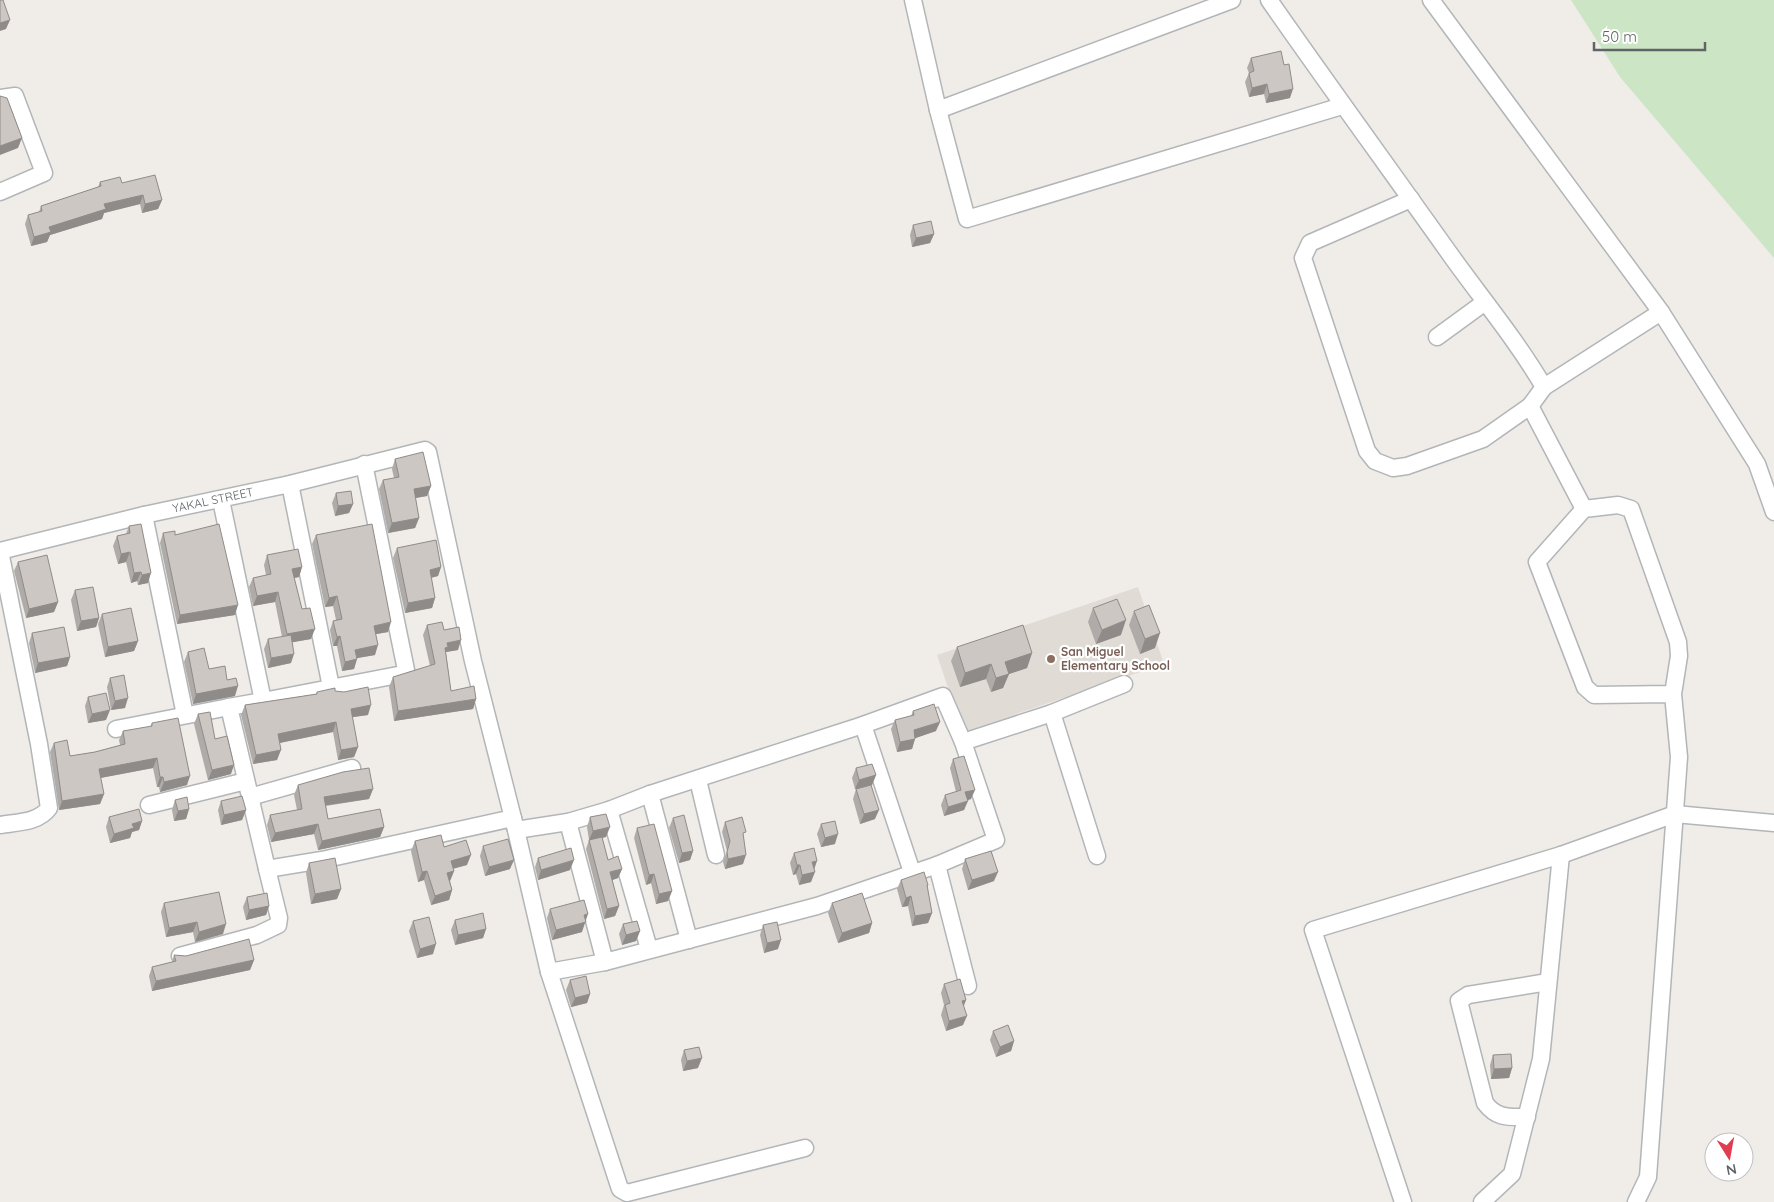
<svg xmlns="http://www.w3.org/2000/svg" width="1774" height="1202" viewBox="0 0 1774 1202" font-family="Quicksand,sans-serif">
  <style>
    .education { fill: #e0dcd5 }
    .green { fill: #cce6c5 }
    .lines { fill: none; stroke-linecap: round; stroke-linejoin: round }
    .street-casing { stroke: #b2b6b9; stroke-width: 19 }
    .street { stroke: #fff; stroke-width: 16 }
    .wall { fill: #afaba8 }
    .shaded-wall { fill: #8f8b88 }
    .building { fill: #ccc7c3; stroke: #8f8b88 }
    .education-dot { fill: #8d6e63; stroke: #fff; stroke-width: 2 }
    .labels { text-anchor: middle; stroke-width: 4.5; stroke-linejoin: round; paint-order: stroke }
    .street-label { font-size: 12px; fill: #5f6467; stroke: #fff }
    .education-label { font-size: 12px; font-weight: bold; fill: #785e54; stroke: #fff; text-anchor: start }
  </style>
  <rect width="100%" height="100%" fill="#f0ece7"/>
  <!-- education -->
  <polygon class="education" points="1138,587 1164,664 963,732 937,655"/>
  <!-- green -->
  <polygon class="green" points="1571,0 1774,0 1774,258 1620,77"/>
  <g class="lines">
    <!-- street casing -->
    <g class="street-casing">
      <g id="street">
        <polyline points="913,0 938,110 967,219 1342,106"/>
        <path d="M1269,0c60,86 122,171 183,257 31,43 65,84 92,130"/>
        <polyline points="1431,0 1661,312 1757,464 1774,512"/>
        <polyline points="0,98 15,96 44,173 0,192"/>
        <polyline points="938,110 1232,0"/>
        <polyline points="1411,199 1310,243 1303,258 1367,451 1375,461 1393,468 1407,466 1483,439 1530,406 1544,387 1661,312"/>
        <polyline points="1437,337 1485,302"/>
        <polyline points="1530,406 1584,509"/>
        <polyline points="290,484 331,687"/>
        <polyline points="221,500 263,701 403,674 406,670 364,464"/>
        <polyline points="144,515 185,715"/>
        <path id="s1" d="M0,551l144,-36 146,-31 135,-34 3,2 45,209 43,169 33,142"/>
        <polyline points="263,701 229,707 267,869 322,860 513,818"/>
        <polyline points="1052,713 1097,856"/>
        <polyline points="863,725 912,872"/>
        <polyline points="116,729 229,707"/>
        <polyline points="963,742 1052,713 1124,684"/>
        <polyline points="698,780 716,855"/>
        <polyline points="650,794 689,940"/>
        <polyline points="250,797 352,768"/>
        <polyline points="149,805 246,781"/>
        <polyline points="609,810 649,949"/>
        <polyline points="568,822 605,962"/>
        <path d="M0,825c17,-3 38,-2 49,-17l-10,-64 -39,-193"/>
        <polyline points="516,830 568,822 609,810 650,794 863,725 943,696 963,742 996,840 937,865 817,906 605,962 549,972 620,1189 627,1193 805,1148"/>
        <polyline points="937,865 968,986"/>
        <polyline points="180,956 257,935 278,925 279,918 267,869"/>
        <path d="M1527,1117c-18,0 -30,2 -42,-14l-26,-102 9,-6 80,-13"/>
        <polyline points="1403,1202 1313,930 1561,855 1675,814 1774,823"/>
        <polyline points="1482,1202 1512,1174 1541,1059 1561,855"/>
        <polyline points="1636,1202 1648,1177 1679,757 1673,694 1679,656 1678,642 1631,509 1618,505 1584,509 1537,562 1585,687 1594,695 1673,694"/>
      </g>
    </g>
    <!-- street -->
    <use href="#street" class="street"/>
  </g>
  <!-- wall -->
  <g class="wall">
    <polygon points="1251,58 1290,98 1266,103 1264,94 1249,97 1245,82 1249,73 1247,68"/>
    <polygon points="100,182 122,183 162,200 158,209 142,213 140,204 104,213 102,219 50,235 47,242 31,246 25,224 28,215 39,212 41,206 98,187"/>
    <polygon points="913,225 934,234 930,243 912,247 910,235"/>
    <polygon points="395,459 431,486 427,496 415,498 419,518 415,528 388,533 379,489 383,480 394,478 392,469"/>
    <polygon points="336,493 353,504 349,513 335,516 332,503"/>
    <polygon points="129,526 148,583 138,585 137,581 131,583 126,562 118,564 113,546 117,536 126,534"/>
    <polygon points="163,533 175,535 235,615 177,624 160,543"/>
    <polygon points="316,535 388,632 376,634 375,655 357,658 354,669 342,671 337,646 333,646 330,630 333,621 336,620 333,606 325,607 312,544"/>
    <polygon points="397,548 441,567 438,576 431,578 435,598 432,608 405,613 393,558"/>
    <polygon points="267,555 302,567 299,577 294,578 302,609 311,639 292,642 291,663 268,668 264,649 268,639 282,637 275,602 253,606 249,587 253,578 266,575 264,565"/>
    <polygon points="18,562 58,602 54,612 26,618 14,571"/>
    <polygon points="75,590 99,618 96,627 77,631 71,600"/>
    <polygon points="1093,608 1121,635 1096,644 1088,622"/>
    <polygon points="1134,611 1155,648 1140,654 1129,625"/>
    <polygon points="102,614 138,641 134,651 105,657 98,624"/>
    <polygon points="427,625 444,630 458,650 446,652 446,653 451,691 476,699 473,709 394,721 389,687 393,677 430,666 423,635"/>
    <polygon points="32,633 70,657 67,666 35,673 29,643"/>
    <polygon points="957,647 1032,653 1027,668 1009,674 1003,688 991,692 986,679 960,687 951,661"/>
    <polygon points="188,652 209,669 227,680 235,696 193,704 184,662"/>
    <polygon points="110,678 125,708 111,710 107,687"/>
    <polygon points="335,691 368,715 352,717 358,747 354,757 338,760 333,732 280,743 277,760 253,764 241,715 245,705 316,694 317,692"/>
    <polygon points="88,697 106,720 88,723 85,706"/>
    <polygon points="913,711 936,731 915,738 912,749 897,752 891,729 895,720 911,716"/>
    <polygon points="198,714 215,739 231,774 208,780 194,724"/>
    <polygon points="152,723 187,785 160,792 159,787 157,787 153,768 100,778 104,794 100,804 59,810 50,752 54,743 70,756 95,752 120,745 119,740 123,731 150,727"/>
    <polygon points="953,759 971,799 967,800 964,810 944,816 941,805 945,795 956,792 950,768"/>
    <polygon points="856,768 876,775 872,785 871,785 875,819 860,824 853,799 856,789 861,788 855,789 852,778"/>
    <polygon points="298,785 373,789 369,799 326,806 328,819 384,827 380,837 318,850 314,834 271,842 267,825 270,815 297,810 294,795"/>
    <polygon points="175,800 189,809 186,819 174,821 172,810"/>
    <polygon points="221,801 246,810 242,820 221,825 218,810"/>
    <polygon points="109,817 142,821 139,830 132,832 130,838 110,843 106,827"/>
    <polygon points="590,817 606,837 602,838 608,860 622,869 618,878 612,880 619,906 615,916 604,919 586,849 589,840 587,827"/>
    <polygon points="673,818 693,851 690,860 679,863 669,828"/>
    <polygon points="725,822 744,839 743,864 725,869 723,862 727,851 722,832"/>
    <polygon points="821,824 835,844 821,847 817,834"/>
    <polygon points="637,828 672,891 668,901 656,904 651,883 646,885 634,838"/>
    <polygon points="415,841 444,847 467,865 453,869 454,871 450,881 452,890 449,900 431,905 424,880 418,882 411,851"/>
    <polygon points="483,846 510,869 485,876 480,856"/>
    <polygon points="794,853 814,869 811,882 799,885 796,874 793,875 790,863"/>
    <polygon points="538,858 570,870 538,880 535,867"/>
    <polygon points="965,859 994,881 968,890 962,869"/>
    <polygon points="309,863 341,889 337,899 311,904 306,873"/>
    <polygon points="901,880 928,885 927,888 932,913 928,923 912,926 908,906 902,907 897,889"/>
    <polygon points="247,897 269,906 266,915 246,920 243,907"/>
    <polygon points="164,903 223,934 195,942 193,932 166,937 161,912"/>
    <polygon points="832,903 872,923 869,933 838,943 828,913"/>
    <polygon points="550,909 582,932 552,940 547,918"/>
    <polygon points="455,920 486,929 483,938 455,945 451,930"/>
    <polygon points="413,921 433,954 417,958 409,931"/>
    <polygon points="623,924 640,931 636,941 622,945 619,934"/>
    <polygon points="763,925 778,949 764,953 760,935"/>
    <polygon points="174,955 186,956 254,960 250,970 152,991 149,976 152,967 172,962"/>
    <polygon points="570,980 590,994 587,1003 571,1007 566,990"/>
    <polygon points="944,984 966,1000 964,1006 963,1025 946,1031 941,1015 944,1005 941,993"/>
    <polygon points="993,1031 1014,1041 1011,1051 996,1057 990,1040"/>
    <polygon points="684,1050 698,1068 683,1071 681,1060"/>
    <polygon points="1493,1055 1512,1068 1509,1078 1491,1079 1490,1065"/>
  </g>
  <!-- shaded-wall -->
  <g class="shaded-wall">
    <polygon points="10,20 6,29 0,31 0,23"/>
    <polygon points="1267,84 1264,94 1249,97 1252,88"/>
    <polygon points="1293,89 1290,98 1266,103 1269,94"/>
    <polygon points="22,138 18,148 0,155 0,146"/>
    <polygon points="143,195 140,204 104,213 102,219 50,235 47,242 31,246 34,237 49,227 104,204"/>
    <polygon points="162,200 158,209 142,213 145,204"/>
    <polygon points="934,234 930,243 912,247 916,238"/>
    <polygon points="431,486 427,496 410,499 414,489"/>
    <polygon points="353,504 349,513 335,516 338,506"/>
    <polygon points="419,518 415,528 388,533 392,523"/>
    <polygon points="130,552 126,562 118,564 121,554"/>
    <polygon points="302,567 299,577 289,579 292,569"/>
    <polygon points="441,567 438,576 426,579 430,570"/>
    <polygon points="141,572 137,581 131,583 134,573"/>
    <polygon points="151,573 148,583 138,585 142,575"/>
    <polygon points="278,592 275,602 253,606 257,596"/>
    <polygon points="337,596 333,606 325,607 329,598"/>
    <polygon points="435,598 432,608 405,613 408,603"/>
    <polygon points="58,602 54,612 26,618 29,609"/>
    <polygon points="238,605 235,615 177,624 180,615"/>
    <polygon points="99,618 96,627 77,631 81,621"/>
    <polygon points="1126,620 1121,635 1096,644 1102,630"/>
    <polygon points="391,622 388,632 371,635 374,626"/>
    <polygon points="315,629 311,639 283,644 287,634"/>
    <polygon points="1160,633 1155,648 1140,654 1145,639"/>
    <polygon points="340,636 337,646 333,646 337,637"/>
    <polygon points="461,640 458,650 446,652 444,657 441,658 447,643"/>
    <polygon points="138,641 134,651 105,657 108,647"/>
    <polygon points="378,645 375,655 352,659 355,650"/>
    <polygon points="1032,653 1027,668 1009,674 1003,688 991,692 996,678 1005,662"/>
    <polygon points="294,654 291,663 268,668 271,658"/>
    <polygon points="70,657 67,666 35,673 38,663"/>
    <polygon points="357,659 354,669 342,671 345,662"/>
    <polygon points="991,664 986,679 960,687 965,673"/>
    <polygon points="238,686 235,696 193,704 196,694"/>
    <polygon points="128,698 125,708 111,710 115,701"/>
    <polygon points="476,699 473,709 394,721 398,711"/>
    <polygon points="371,705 368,715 347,718 351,709"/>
    <polygon points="110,710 106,720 88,723 92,714"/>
    <polygon points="336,722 333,732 274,744 278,734"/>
    <polygon points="940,722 936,731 910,740 914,730"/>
    <polygon points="915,739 912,749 897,752 900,742"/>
    <polygon points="358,747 354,757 338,760 341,750"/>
    <polygon points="281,750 277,760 253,764 256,755"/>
    <polygon points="157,758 153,768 95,779 99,769"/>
    <polygon points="234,765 231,774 208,780 212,770"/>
    <polygon points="876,775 872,785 855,789 859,780"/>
    <polygon points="190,776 187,785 160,792 164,782"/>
    <polygon points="160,777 163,777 159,787 157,787"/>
    <polygon points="373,789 369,799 321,806 324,797"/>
    <polygon points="975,790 971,799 962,802 965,792"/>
    <polygon points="104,794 100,804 59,810 62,801"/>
    <polygon points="968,801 964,810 944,816 948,807"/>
    <polygon points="189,809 186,819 174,821 178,811"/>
    <polygon points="246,810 242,820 221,825 224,815"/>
    <polygon points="879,810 875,819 860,824 864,814"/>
    <polygon points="142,821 139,830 132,832 130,838 110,843 114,834 132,824"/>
    <polygon points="318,824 314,834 271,842 275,833"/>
    <polygon points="384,827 380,837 318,850 322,841"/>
    <polygon points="610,827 606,837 589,840 593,831"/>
    <polygon points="838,834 835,844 821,847 825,838"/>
    <polygon points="693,851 690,860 679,863 682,853"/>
    <polygon points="471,855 467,865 447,870 451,861"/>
    <polygon points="746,855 743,864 725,869 728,859"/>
    <polygon points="514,860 510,869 485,876 489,867"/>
    <polygon points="574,860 570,870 538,880 541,870"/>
    <polygon points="817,861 814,870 812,862"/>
    <polygon points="797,865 800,865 796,874 793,875"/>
    <polygon points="622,869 618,878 607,882 610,872"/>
    <polygon points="427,871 424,880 418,882 422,872"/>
    <polygon points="454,871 450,881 443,883 447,873"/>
    <polygon points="815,872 811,882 799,885 802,875"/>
    <polygon points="998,872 994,881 968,890 972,880"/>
    <polygon points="654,874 651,883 646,885 649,875"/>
    <polygon points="341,889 337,899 311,904 315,894"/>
    <polygon points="452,890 449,900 431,905 435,896"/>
    <polygon points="672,891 668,901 656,904 659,894"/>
    <polygon points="911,896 908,906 902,907 906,898"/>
    <polygon points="269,906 266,915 246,920 249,910"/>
    <polygon points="619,906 615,916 604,919 607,909"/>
    <polygon points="932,913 928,923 912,926 915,916"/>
    <polygon points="588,914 582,932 552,940 556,930 584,915"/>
    <polygon points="197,922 193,932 166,937 169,928"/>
    <polygon points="872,923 869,933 838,943 842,933"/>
    <polygon points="226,924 223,934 195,942 199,932"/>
    <polygon points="486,929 483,938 455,945 458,935"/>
    <polygon points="640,931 636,941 622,945 626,935"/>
    <polygon points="781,940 778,949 764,953 767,943"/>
    <polygon points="436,944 433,954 417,958 420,949"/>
    <polygon points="254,960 250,970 152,991 156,981"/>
    <polygon points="590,994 587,1003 571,1007 575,998"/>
    <polygon points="966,1000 962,1009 962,1001"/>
    <polygon points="967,1016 963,1025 946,1031 949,1021"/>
    <polygon points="1014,1041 1011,1051 996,1057 1000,1047"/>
    <polygon points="702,1058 698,1068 683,1071 687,1061"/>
    <polygon points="1512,1068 1509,1078 1491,1079 1494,1069"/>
  </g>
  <!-- building -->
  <g class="building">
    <polygon points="0,0 3,0 10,20 0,23"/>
    <polygon points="1281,51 1284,65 1289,64 1293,89 1269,94 1267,84 1252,88 1249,73 1254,71 1251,58"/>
    <polygon points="0,96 7,98 22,138 0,146"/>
    <polygon points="155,175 162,200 145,204 143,195 104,204 106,209 49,227 51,232 34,237 28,215 42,211 41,206 101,186 100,182 120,177 122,183"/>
    <polygon points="931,221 934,234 916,238 913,225"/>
    <polygon points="423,452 431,486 414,489 419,518 392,523 383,480 399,477 395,459"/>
    <polygon points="351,491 353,504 338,506 336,493"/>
    <polygon points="141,524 151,573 142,575 141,572 134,573 130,552 121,554 117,536 130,533 129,526"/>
    <polygon points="219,524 238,605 180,615 163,533 175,531 175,535"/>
    <polygon points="372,524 391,622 374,626 378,645 355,650 357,659 345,662 340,636 337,637 333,621 342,619 337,596 329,598 316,535"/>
    <polygon points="436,540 441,567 430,570 435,598 408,603 397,548"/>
    <polygon points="298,549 302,567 292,569 302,609 310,608 315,629 287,634 278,592 257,596 253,578 271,574 267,555"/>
    <polygon points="47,555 58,602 29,609 18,562"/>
    <polygon points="93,587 99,618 81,621 75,590"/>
    <polygon points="1117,599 1126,620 1102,630 1093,608"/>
    <polygon points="1149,605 1160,633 1145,639 1134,611"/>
    <polygon points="131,608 138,641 108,647 102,614"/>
    <polygon points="442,622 444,630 459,627 461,640 447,643 448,647 445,648 451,691 474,686 476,699 398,711 393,677 435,664 427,625"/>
    <polygon points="1023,625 1032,653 1005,662 1009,674 996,678 991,664 965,673 957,647"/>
    <polygon points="64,627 70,657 38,663 32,633"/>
    <polygon points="291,635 294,654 271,658 268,639"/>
    <polygon points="204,648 209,669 225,666 227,680 236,678 238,686 196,694 188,652"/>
    <polygon points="124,675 128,698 115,701 110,678"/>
    <polygon points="368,687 371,705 351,709 358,747 341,750 336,722 278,734 281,750 256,755 245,705 317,694 317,692 335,688 335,691 344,692"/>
    <polygon points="106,693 110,710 92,714 88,697"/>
    <polygon points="934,704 940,722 914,730 915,739 900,742 895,720 914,715 913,711"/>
    <polygon points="210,712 215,739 227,736 234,765 212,770 198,714"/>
    <polygon points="178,718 190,776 164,782 163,777 160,777 157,758 99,769 104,794 62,801 54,743 67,740 70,756 95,752 125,744 123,731 152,726 152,723"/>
    <polygon points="964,756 975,790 965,792 968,801 948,807 945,795 961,790 953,759"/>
    <polygon points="872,764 876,775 859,780 856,768"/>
    <polygon points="369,768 373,789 324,797 328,819 380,809 384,827 322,841 318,824 275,833 270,815 302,809 298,785 343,772"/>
    <polygon points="871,785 879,810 864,814 856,789"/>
    <polygon points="242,796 246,810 224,815 221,801"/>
    <polygon points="187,797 189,809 178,811 175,800"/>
    <polygon points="139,809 142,821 132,824 134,828 114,834 109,817"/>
    <polygon points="606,814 610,827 593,831 590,817"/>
    <polygon points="684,815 693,851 682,853 673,818"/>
    <polygon points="742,817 746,832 743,833 746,855 728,859 727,852 730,841 725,822"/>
    <polygon points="835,821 838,834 825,838 821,824"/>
    <polygon points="654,824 672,891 659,894 654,874 649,875 637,828"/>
    <polygon points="441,835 444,847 466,840 471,855 451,861 454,871 447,873 452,890 435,896 427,871 422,872 415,841"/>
    <polygon points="602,837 608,860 618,856 622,869 610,872 619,906 607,909 589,840"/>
    <polygon points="508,839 514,860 489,867 483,846"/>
    <polygon points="571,848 574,860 541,870 538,858"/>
    <polygon points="814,848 817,861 812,862 815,872 802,875 800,865 797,865 794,853"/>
    <polygon points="991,851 998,872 972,880 965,859"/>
    <polygon points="335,858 341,889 315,894 309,863"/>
    <polygon points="924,872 928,885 927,885 932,913 915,916 911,896 906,898 901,880"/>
    <polygon points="219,892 226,924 199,932 197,922 169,928 164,903"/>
    <polygon points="267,893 269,906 249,910 247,897"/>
    <polygon points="862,893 872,923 842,933 832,903"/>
    <polygon points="584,900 588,914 584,915 586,922 556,930 550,909"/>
    <polygon points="483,913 486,929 458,935 455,920"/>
    <polygon points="429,917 436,944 420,949 413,921"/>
    <polygon points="637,921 640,931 626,935 623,924"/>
    <polygon points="777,922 781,940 767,943 763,925"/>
    <polygon points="249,939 254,960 156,981 152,967 176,961 174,955 186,956"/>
    <polygon points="586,976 590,994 575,998 570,980"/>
    <polygon points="960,979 966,1000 962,1001 967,1016 949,1021 945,1005 950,1003 944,984"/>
    <polygon points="1008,1025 1014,1041 1000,1047 993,1031"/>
    <polygon points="699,1047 702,1058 687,1061 684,1050"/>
    <polygon points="1511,1054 1512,1068 1494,1069 1493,1055"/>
  </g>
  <!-- markers -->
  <circle class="education-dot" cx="1051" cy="659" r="5"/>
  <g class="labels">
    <!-- street labels -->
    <g class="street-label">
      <text dy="4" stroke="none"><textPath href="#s1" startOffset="219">YAKAL STREET</textPath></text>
    </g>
    <!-- education labels -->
    <g class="education-label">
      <text x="1061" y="656">San Miguel<tspan x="1061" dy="14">Elementary School</tspan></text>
    </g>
  </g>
  <!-- north arrow -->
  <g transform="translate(1729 1157) rotate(169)"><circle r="24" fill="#ffffff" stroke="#bfc1c2"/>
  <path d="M0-4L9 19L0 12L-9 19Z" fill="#e13c50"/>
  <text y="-8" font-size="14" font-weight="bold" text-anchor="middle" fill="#5f6467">N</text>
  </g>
  <!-- scale -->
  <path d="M1594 42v8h111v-8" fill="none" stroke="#5f6467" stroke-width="2.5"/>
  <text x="1602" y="42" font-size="15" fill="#5f6467" stroke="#ffffff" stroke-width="4" paint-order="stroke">50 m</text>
</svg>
